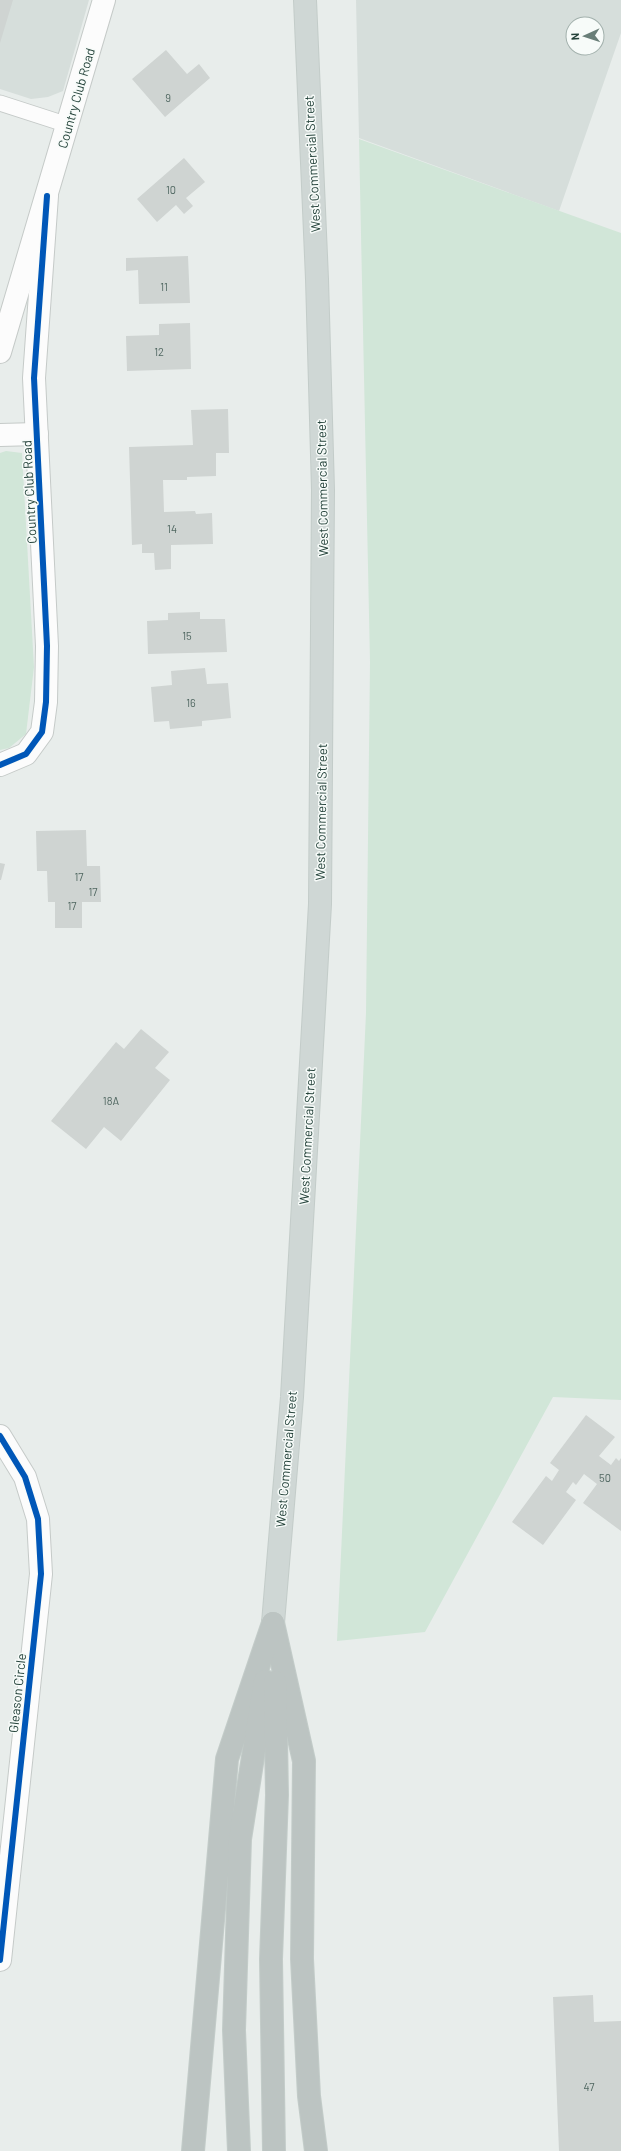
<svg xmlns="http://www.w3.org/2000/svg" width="621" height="2151" viewBox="0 0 621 2151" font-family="Barlow,sans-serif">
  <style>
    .built { fill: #d6dedb; fill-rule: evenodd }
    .green { fill: #d1e6d8 }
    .building { fill: #cfd4d2 }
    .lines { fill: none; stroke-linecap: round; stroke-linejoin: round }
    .service-casing { stroke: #c5cac8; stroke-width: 17 }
    .minor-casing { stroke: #c5cac8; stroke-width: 24 }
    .primary-casing { stroke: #c3ccc9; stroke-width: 24 }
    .motorway-casing { stroke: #c3ccc9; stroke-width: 24 }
    .service { stroke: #fcfcfc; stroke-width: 15 }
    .minor { stroke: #fcfcfc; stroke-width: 22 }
    .primary { stroke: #cfd7d5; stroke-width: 22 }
    .motorway { stroke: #bcc4c2; stroke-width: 22 }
    .cycleway-casing { stroke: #f7fbf9; stroke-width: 8 }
    .cycleway { stroke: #0057b8; stroke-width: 6 }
    .labels { text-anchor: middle; stroke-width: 3; stroke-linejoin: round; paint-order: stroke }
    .number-label { font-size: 11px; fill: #506761 }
    .street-label { font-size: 13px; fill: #24423a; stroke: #f7fbf9 }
  </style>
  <rect width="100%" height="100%" fill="#e8edeb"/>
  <!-- built -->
  <g class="built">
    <polygon points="0,0 89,0 63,91 48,97 31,99 0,89"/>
    <path d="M356,0h265v33l-62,178 -200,-73zM573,24h24v24h-24z"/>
  </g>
  <!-- green -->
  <g class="green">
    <polygon points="359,139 621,233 621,1400 553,1397 425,1632 337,1641 366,1013 370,662"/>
    <polygon points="6,451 22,453 34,667 26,734 9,748 0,750 0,453"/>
  </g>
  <!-- building -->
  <g class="building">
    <polygon points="0,0 13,0 0,43"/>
    <polygon points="166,50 187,74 199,64 210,78 165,117 132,79"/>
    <polygon points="184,158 205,182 186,198 193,206 184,214 176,205 157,222 137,199"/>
    <polygon points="188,256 190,303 139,304 138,270 126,271 126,258"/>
    <polygon points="190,323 191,369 127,371 126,336 159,335 159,324"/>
    <polygon points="228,409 229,453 216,453 216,476 187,477 187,480 163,480 164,512 195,511 196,514 212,513 213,544 171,545 171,569 155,570 154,553 142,553 142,544 132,545 129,447 193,445 191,410"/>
    <polygon points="200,612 200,619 225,619 227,652 148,654 147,621 168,620 168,613"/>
    <polygon points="205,668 207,684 228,683 231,718 202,721 202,726 170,729 169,721 154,722 151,687 172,685 171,671"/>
    <polygon points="86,830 87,866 100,866 101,902 82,902 82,928 55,928 55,902 48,902 47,871 37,871 36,831"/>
    <polygon points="0,863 5,864 1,880 0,880"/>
    <polygon points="141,1029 169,1052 155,1068 170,1080 121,1141 104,1127 86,1149 51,1121 116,1042 124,1049"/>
    <polygon points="586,1415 615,1437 599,1456 611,1465 616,1458 619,1461 621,1458 621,1531 583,1503 597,1484 584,1474 576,1485 573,1482 566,1492 576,1500 543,1545 512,1522 546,1476 552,1481 559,1470 550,1463"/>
    <polygon points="593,1995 594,2022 621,2021 621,2151 559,2151 553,1997"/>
  </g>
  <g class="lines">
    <!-- service casing -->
    <g class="service-casing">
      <polyline id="service" points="0,103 68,125"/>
    </g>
    <!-- minor casing -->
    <g class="minor-casing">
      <g id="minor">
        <polyline points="0,352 104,0"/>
        <polyline points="0,435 37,434"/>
        <polyline points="0,765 26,754 42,732 46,702 47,646 34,378 47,196"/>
        <polyline points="0,1436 25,1477 38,1519 41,1574 0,1960"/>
      </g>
    </g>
    <!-- primary casing -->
    <g class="primary-casing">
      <polyline id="primary" points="273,1623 292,1397 320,904 323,490 317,279 305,0"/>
    </g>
    <!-- motorway casing -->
    <g class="motorway-casing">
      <g id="motorway">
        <polyline points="273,1623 304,1761 302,1959 309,2096 316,2151"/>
        <polyline points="193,2151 227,1759 273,1623"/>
        <polyline points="239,2151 234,2030 240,1839 265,1681"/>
        <polyline points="274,2151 271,1959 277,1795 275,1682"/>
      </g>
    </g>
    <!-- service -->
    <use href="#service" class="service"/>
    <!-- minor -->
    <use href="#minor" class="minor"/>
    <!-- primary -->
    <use href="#primary" class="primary"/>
    <!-- motorway -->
    <use href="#motorway" class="motorway"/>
    <!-- cycleway casing -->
    <g class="cycleway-casing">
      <g id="cycleway">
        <polyline points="0,765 26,754 42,732 46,702 47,646 34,378 47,196"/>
        <polyline points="0,1436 25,1477 38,1519 41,1574 0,1960"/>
      </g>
    </g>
    <!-- cycleway -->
    <use href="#cycleway" class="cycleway"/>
  </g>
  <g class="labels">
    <!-- number labels -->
    <g class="number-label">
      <text x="168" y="102">9</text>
      <text x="171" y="194">10</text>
      <text x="164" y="291">11</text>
      <text x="159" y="356">12</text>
      <text x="172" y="533">14</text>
      <text x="187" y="640">15</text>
      <text x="191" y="707">16</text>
      <text x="79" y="881">17</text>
      <text x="93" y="896">17</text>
      <text x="72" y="910">17</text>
      <text x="111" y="1105">18A</text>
      <text x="605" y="1482">50</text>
      <text x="589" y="2091">47</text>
    </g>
    <!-- street labels -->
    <g class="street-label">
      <text transform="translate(76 98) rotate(-74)" y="5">Country Club Road</text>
      <text transform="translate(312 164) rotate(-93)" y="5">West Commercial Street</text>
      <text transform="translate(322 488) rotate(-91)" y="5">West Commercial Street</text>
      <text transform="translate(29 492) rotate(-93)" y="5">Country Club Road</text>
      <text transform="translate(321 812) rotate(-89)" y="5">West Commercial Street</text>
      <text transform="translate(307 1136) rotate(-87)" y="5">West Commercial Street</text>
      <text transform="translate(286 1459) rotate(-85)" y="5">West Commercial Street</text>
      <text transform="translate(17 1693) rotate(-84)" y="5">Gleason Circle</text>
    </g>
  </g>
  <!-- north arrow -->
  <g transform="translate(585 36) rotate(267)"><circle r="19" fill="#f7fbf9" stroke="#a3b1ad"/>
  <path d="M0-3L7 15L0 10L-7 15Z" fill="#697e78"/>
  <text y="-6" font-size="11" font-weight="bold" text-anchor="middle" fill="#24423a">N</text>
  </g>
</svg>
